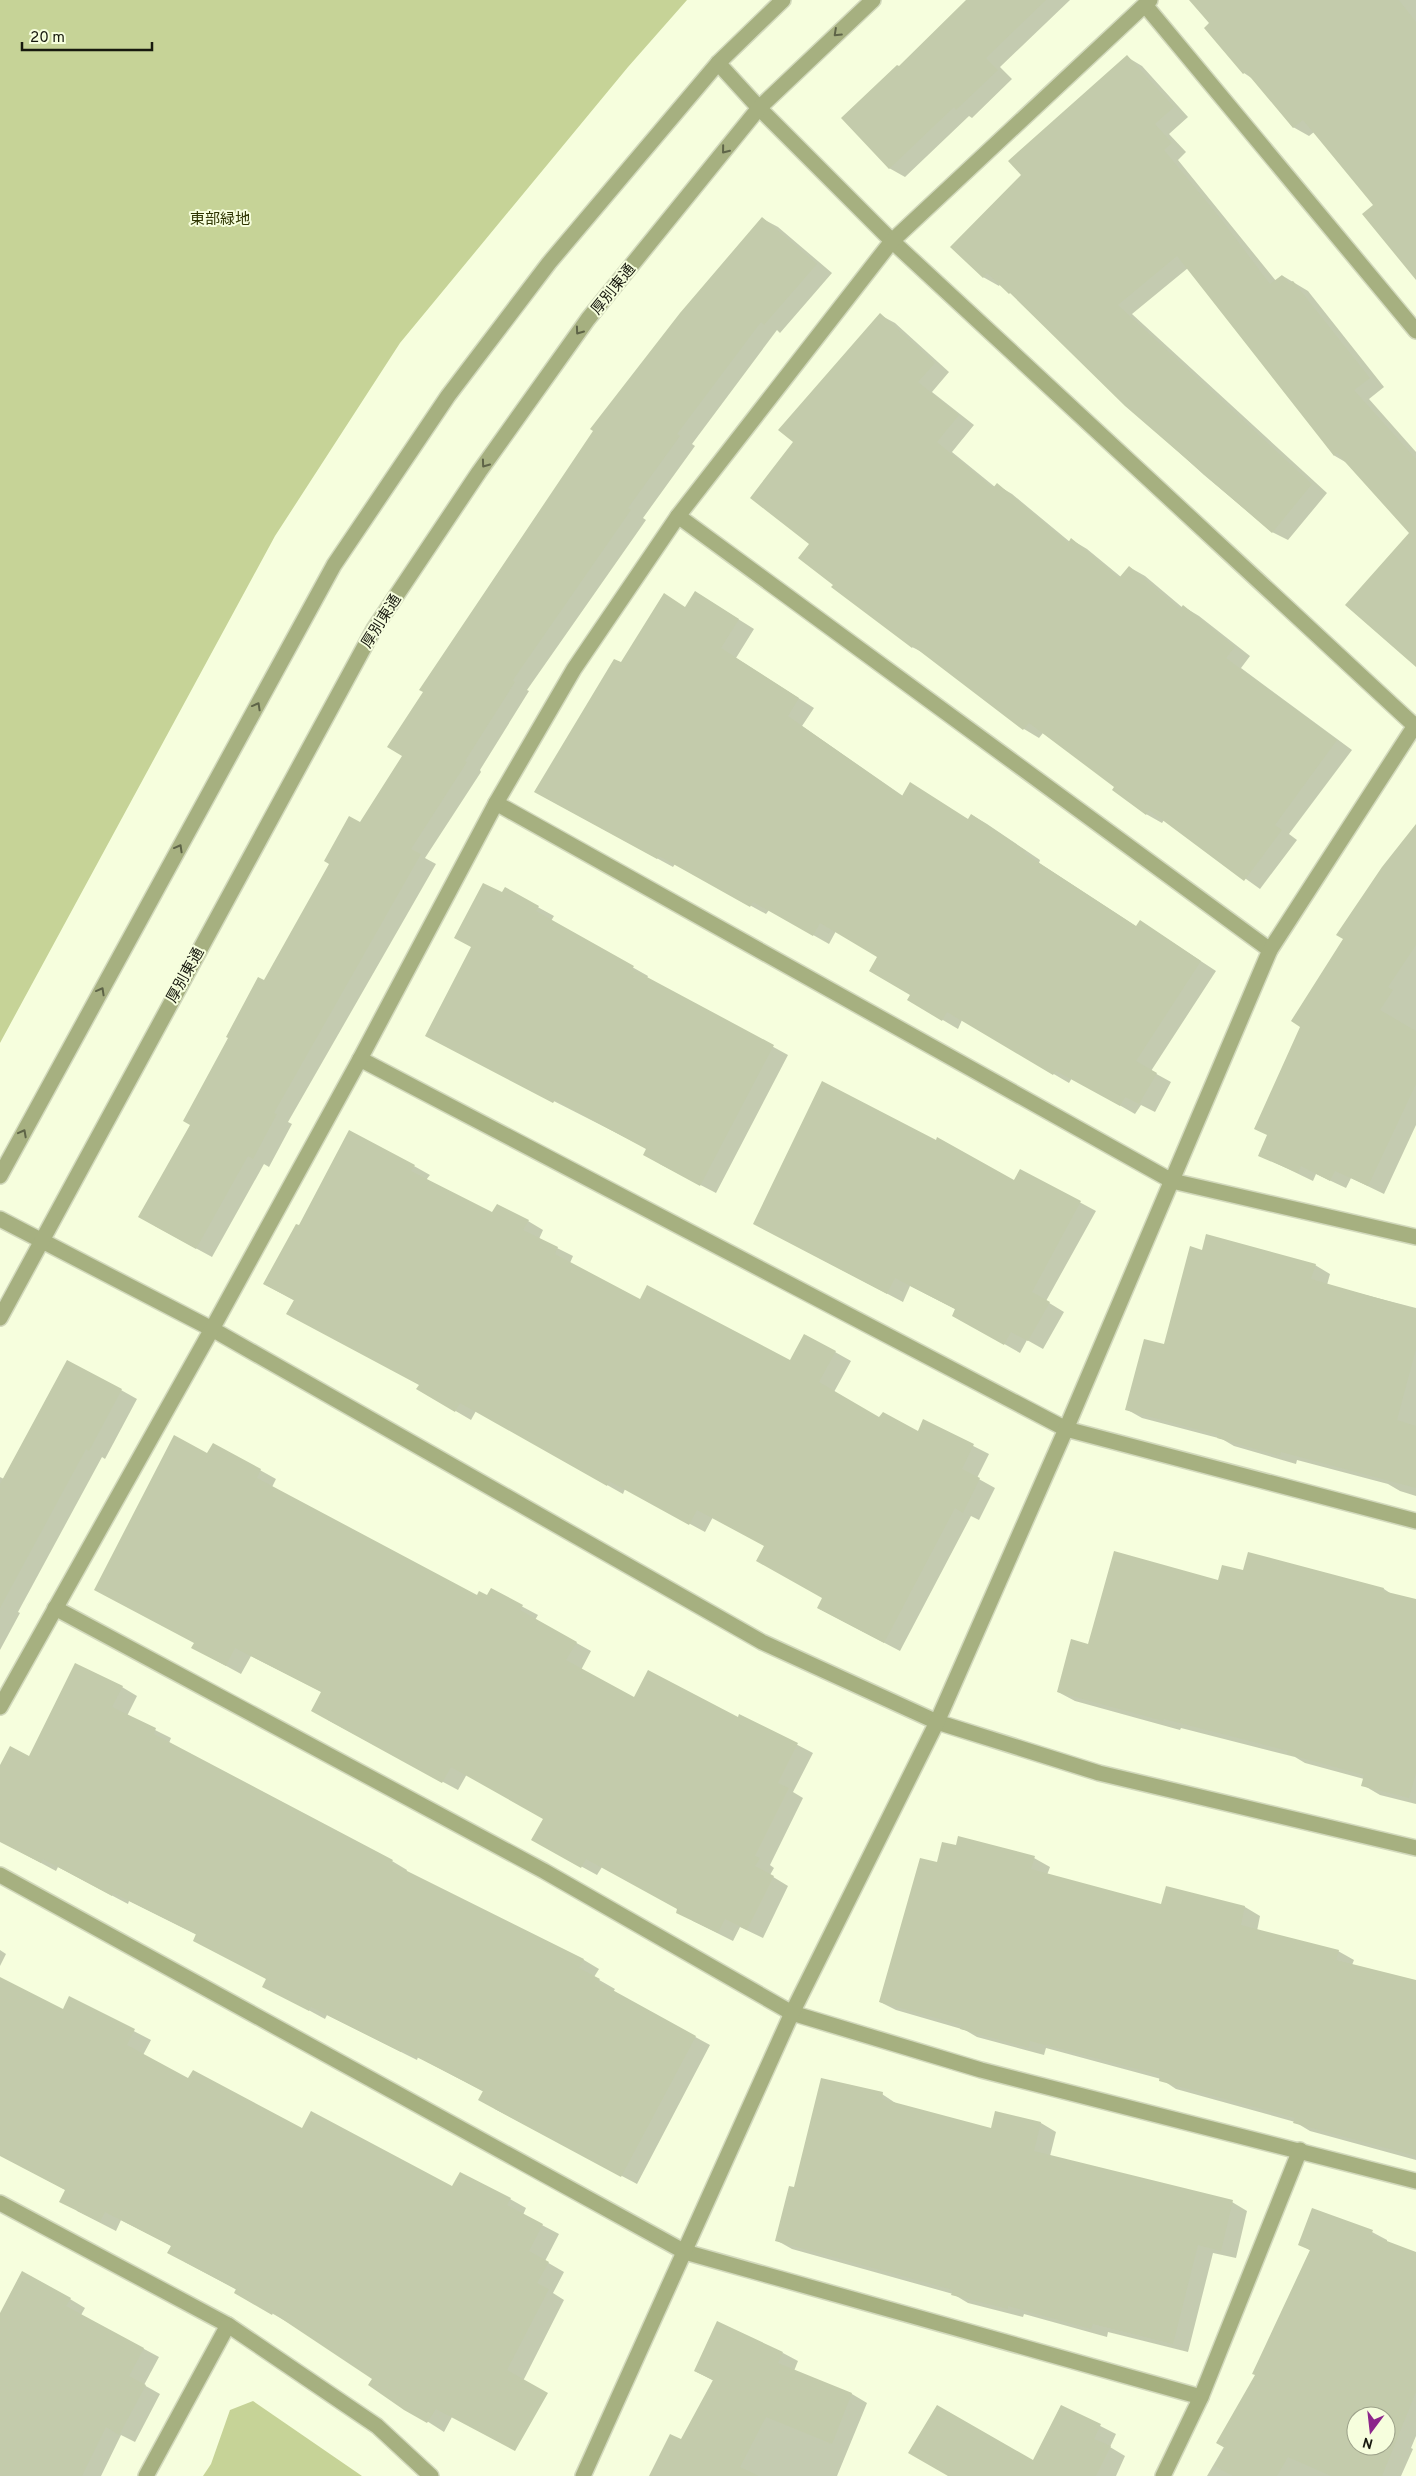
<svg xmlns="http://www.w3.org/2000/svg" width="1416" height="2476" viewBox="0 0 1416 2476" font-family="Overpass,'Noto Sans JP',sans-serif">
  <style>
    .green { fill: #c6d397 }
    .shadow { fill: #0003; fill-rule: evenodd }
    .building { fill: #c3cbab; fill-rule: evenodd }
    .lines { fill: none; stroke-linecap: round; stroke-linejoin: round }
    .minor-casing { stroke: #d2d9bc; stroke-width: 18 }
    .tertiary-casing { stroke: #d2d9bc; stroke-width: 18 }
    .minor { stroke: #a6b080; stroke-width: 15 }
    .tertiary { stroke: #a6b080; stroke-width: 15 }
    .oneway { stroke: #5e6447 }
    .labels { text-anchor: middle; stroke-width: 4; stroke-linejoin: round; paint-order: stroke }
    .park-label { font-size: 15px; fill: #2e3501; stroke: #f6fedd }
    .street-label { font-size: 15px; fill: #17190e; stroke: #f6fedd }
  </style>
  <rect width="100%" height="100%" fill="#f6fedd"/>
  <!-- green -->
  <g class="green">
    <polygon points="0,0 687,0 628,67 400,343 275,536 0,1043"/>
    <polygon points="253,2401 362,2476 203,2476 211,2464 230,2410"/>
  </g>
  <!-- shadow -->
  <g class="shadow">
    <polygon points="974,0 1070,0 1000,67 1012,79 972,118 969,116 905,177 889,168 899,67"/>
    <polygon points="1197,0 1416,0 1416,276 1375,205 1314,132 1309,136 1293,127 1253,79 1244,73"/>
    <polygon points="1127,57 1142,66 1188,117 1169,134 1186,152 1178,160 1276,281 1283,276 1308,291 1384,387 1369,399 1416,452 1416,664 1411,533 1347,463 1335,456 1188,268 1132,314 1327,493 1288,540 1272,532 1204,475 1126,404 1016,297 1000,284 999,286 983,277 1023,175"/>
    <polygon points="763,219 778,227 832,273 780,333 777,330 692,444 695,446 643,518 646,520 527,690 529,691 480,770 481,772 425,858 436,864 288,1122 292,1124 269,1167 264,1164 212,1257 155,1226 191,1125 264,982 361,823"/>
    <polygon points="880,315 895,323 949,372 932,392 974,425 952,452 995,487 997,485 1012,494 1070,542 1072,540 1087,549 1121,577 1129,567 1145,576 1183,608 1184,607 1199,616 1250,656 1241,668 1352,750 1289,834 1297,840 1260,889 1164,820 1162,823 1146,814 1114,790 1116,787 1043,733 1039,738 1024,729 928,655 912,647 835,584 810,543 795,442"/>
    <polygon points="711,602 754,629 736,658 814,708 802,726 903,796 968,820 972,815 987,824 1040,860 1039,863 1137,927 1155,931 1216,971 1151,1071 1171,1082 1155,1112 1141,1105 1135,1114 1072,1078 1069,1083 962,1020 958,1029 909,1000 912,995 879,957 836,931 829,944 769,910 766,914 675,864 673,867 550,800 621,664 686,608"/>
    <polygon points="1416,826 1416,1125 1384,1194 1351,1178 1346,1188 1316,1174 1313,1181 1259,1155"/>
    <polygon points="505,889 554,916 551,921 648,976 647,978 788,1055 716,1193 660,1164 648,1149 442,1044"/>
    <polygon points="414,1166 430,1175 426,1180 493,1214 528,1221 543,1230 539,1239 573,1256 570,1263 640,1300 790,1362 805,1335 851,1361 834,1392 880,1419 918,1433 924,1421 989,1454 977,1478 995,1488 979,1520 971,1516 900,1651 818,1608 823,1598 766,1546 713,1517 705,1532 625,1489 623,1494 476,1411 471,1420 418,1389 420,1385 295,1301 264,1284 299,1227"/>
    <polygon points="1020,1170 1096,1211 1046,1301 1064,1312 1043,1349 1027,1340 1020,1353 969,1324 957,1310 910,1286 903,1302 770,1232 1014,1181"/>
    <polygon points="1203,1251 1315,1265 1330,1274 1327,1285 1416,1308 1416,1496 1400,1491 1388,1484 1297,1460 1296,1464 1234,1446 1222,1439 1142,1418 1126,1409 1165,1346"/>
    <polygon points="121,1390 137,1399 105,1459 102,1457 18,1612 20,1613 0,1650 0,1477 4,1479"/>
    <polygon points="213,1444 276,1479 272,1487 477,1596 488,1597 491,1590 538,1615 535,1620 591,1651 581,1670 635,1699 738,1719 740,1715 813,1753 793,1792 803,1798 770,1865 774,1868 770,1875 788,1886 763,1938 740,1927 733,1941 693,1921 679,1909 602,1867 597,1875 533,1840 545,1819 467,1774 458,1790 328,1720 322,1692 251,1656 241,1674 208,1656 195,1643 208,1455"/>
    <polygon points="1244,1572 1384,1589 1393,1595 1416,1601 1416,1804 1380,1795 1363,1785 1364,1779 1305,1763 1295,1757 1181,1728 1180,1730 1075,1701 1058,1692 1089,1645"/>
    <polygon points="122,1687 137,1696 127,1716 171,1738 169,1743 392,1861 407,1870 406,1872 584,1960 599,1969 594,1977 615,1989 613,1992 710,2045 637,2184 495,2109 484,2092 418,2057 417,2060 327,2015 325,2019 277,1993 267,1979 197,1935 129,1901 128,1904 58,1867 56,1871 0,1841 0,1767 29,1758"/>
    <polygon points="1034,1858 1050,1867 1047,1875 1162,1905 1167,1888 1245,1907 1260,1916 1257,1931 1338,1951 1354,1960 1352,1965 1416,1981 1416,2160 1310,2131 1295,2122 1176,2089 1161,2079 1046,2048 1044,2055 977,2037 965,2030 896,2010 880,2002 938,1864"/>
    <polygon points="0,1950 6,1954 0,1966"/>
    <polygon points="0,1978 63,2011 70,1998 151,2040 143,2055 189,2080 302,2130 453,2188 510,2199 526,2208 523,2215 559,2234 545,2261 564,2272 553,2293 564,2300 523,2381 452,2417 444,2432 369,2384 373,2378 289,2323 235,2292 237,2290 185,2262 172,2246 121,2220 116,2231 77,2211 66,2190 0,2155"/>
    <polygon points="882,2094 897,2104 992,2130 1041,2123 1056,2132 1050,2156 1232,2202 1247,2211 1236,2258 1213,2253 1188,2352 1108,2332 1107,2337 1024,2314 1023,2317 968,2303 953,2294 792,2249 776,2240 795,2189"/>
    <path d="M1372,2232l15,8v2l29,11v183l-5,12 2,1 -12,27h-194l17,-29 87,-196 -11,-7zM1356,2416h30v30h-30z"/>
    <polygon points="70,2299 85,2308 81,2315 159,2357 144,2385 160,2394 135,2442 121,2435 101,2476 0,2476 0,2315"/>
    <polygon points="783,2353 798,2361 794,2371 852,2394 867,2403 837,2476 665,2476 714,2381 695,2371"/>
    <polygon points="1061,2406 1116,2434 1110,2447 1125,2456 1116,2476 950,2476 1034,2462"/>
  </g>
  <!-- building -->
  <g class="building">
    <polygon points="966,0 1046,0 986,58 998,70 956,110 954,107 889,169 841,118 897,65 899,66"/>
    <polygon points="1189,0 1399,0 1416,22 1416,280 1362,214 1373,205 1303,120 1293,128 1246,72 1243,74 1204,28 1209,23"/>
    <polygon points="1127,55 1174,107 1155,124 1172,143 1164,150 1221,219 1270,284 1282,275 1289,283 1293,281 1370,378 1354,390 1416,459 1416,667 1345,605 1409,533 1337,453 1334,456 1177,256 1118,305 1312,484 1272,533 1125,406 1010,293 1009,294 987,273 983,278 950,247 1021,175 1008,161"/>
    <polygon points="762,217 817,264 764,325 761,322 677,434 680,436 628,508 631,510 513,680 515,682 465,761 467,762 411,849 421,854 274,1113 277,1114 253,1159 248,1156 196,1249 138,1217 190,1125 183,1121 228,1038 226,1037 258,977 264,980 329,864 324,861 349,816 360,822 402,756 387,747 423,692 419,690 593,431 590,429 680,313"/>
    <polygon points="880,313 935,363 918,382 959,415 937,442 993,488 997,483 1068,543 1071,538 1119,578 1129,566 1180,609 1183,605 1235,647 1226,658 1337,740 1275,825 1282,830 1244,881 1149,810 1146,815 1112,790 1114,787 1029,723 1023,730 913,646 912,648 831,587 833,585 798,558 809,544 750,498 793,442 778,430"/>
    <polygon points="695,591 739,619 721,648 799,698 788,716 902,796 910,782 968,819 971,814 1026,851 1024,853 1136,926 1140,920 1201,961 1136,1061 1157,1073 1139,1104 1125,1097 1120,1106 1056,1071 1053,1075 947,1012 942,1021 907,1000 910,995 869,971 877,957 820,923 813,936 753,902 750,907 659,856 657,859 534,792 614,659 621,662 664,593 685,607"/>
    <polygon points="1416,824 1416,945 1388,987 1393,990 1380,1010 1416,1031 1416,1084 1368,1186 1335,1171 1330,1181 1301,1166 1298,1173 1258,1156 1267,1135 1254,1129 1300,1027 1291,1021 1343,939 1336,935 1382,867"/>
    <polygon points="483,883 502,892 505,887 539,906 536,911 634,966 632,969 774,1045 700,1186 643,1155 646,1149 555,1100 553,1103 425,1036 471,947 454,938"/>
    <polygon points="822,1081 936,1140 937,1137 1014,1180 1020,1169 1081,1201 1032,1292 1050,1302 1028,1341 1011,1332 1004,1345 952,1316 955,1309 895,1278 887,1294 753,1224"/>
    <polygon points="349,1130 415,1165 411,1171 492,1212 497,1204 529,1220 523,1230 558,1247 555,1254 640,1299 647,1285 790,1360 804,1334 836,1351 819,1382 879,1417 883,1412 918,1431 923,1419 974,1444 962,1469 980,1478 963,1513 955,1508 884,1643 817,1608 822,1598 756,1561 764,1546 697,1510 689,1525 609,1481 607,1486 460,1403 455,1412 416,1389 419,1385 286,1314 294,1300 263,1284 296,1224 299,1225"/>
    <polygon points="1206,1234 1316,1264 1311,1279 1416,1309 1416,1349 1397,1420 1416,1426 1416,1488 1281,1452 1280,1456 1217,1438 1218,1435 1125,1410 1144,1339 1164,1344 1190,1246 1202,1250"/>
    <polygon points="67,1360 122,1389 89,1451 86,1449 0,1608 0,1484"/>
    <polygon points="174,1435 207,1453 213,1443 261,1469 257,1478 477,1595 479,1591 487,1595 491,1588 523,1605 520,1610 577,1642 566,1660 634,1697 648,1670 738,1717 739,1714 798,1743 778,1783 789,1788 755,1856 760,1858 755,1866 774,1876 747,1930 725,1919 718,1933 676,1913 677,1909 586,1859 581,1868 531,1840 543,1819 451,1767 442,1783 311,1711 321,1692 235,1648 226,1666 191,1648 194,1643 94,1590"/>
    <polygon points="1114,1551 1218,1580 1222,1565 1243,1570 1248,1552 1384,1588 1383,1591 1416,1599 1416,1773 1409,1798 1361,1786 1364,1775 1287,1754 1288,1751 1164,1719 1163,1721 1057,1692 1071,1639 1088,1644"/>
    <polygon points="75,1663 123,1686 112,1707 156,1728 154,1734 393,1860 391,1863 584,1959 579,1968 600,1979 598,1982 696,2036 621,2177 478,2100 483,2091 403,2050 401,2052 311,2007 309,2011 262,1987 266,1979 193,1941 196,1934 113,1893 112,1896 43,1859 41,1863 0,1842 0,1765 10,1746 29,1756"/>
    <polygon points="958,1836 1035,1856 1031,1869 1161,1904 1166,1886 1245,1906 1241,1925 1339,1950 1336,1960 1416,1980 1416,2156 1293,2123 1295,2118 1159,2081 1160,2075 1030,2041 1029,2048 960,2029 961,2025 879,2002 920,1858 937,1862 942,1842 956,1845"/>
    <polygon points="0,1977 63,2009 69,1996 135,2029 127,2045 188,2078 193,2070 302,2128 311,2111 452,2186 460,2172 511,2198 507,2205 543,2224 529,2251 549,2262 537,2283 549,2289 507,2370 548,2393 515,2451 436,2409 427,2423 404,2410 368,2385 372,2379 273,2313 272,2315 234,2293 236,2289 167,2253 171,2246 105,2212 100,2222 59,2202 65,2190 0,2156"/>
    <polygon points="821,2078 883,2092 882,2099 991,2128 995,2111 1041,2122 1034,2151 1233,2200 1221,2251 1198,2245 1173,2344 1093,2324 1091,2329 1008,2306 1008,2309 951,2295 953,2290 775,2241 789,2186 794,2187"/>
    <path d="M1312,2208l61,22 -2,5 45,17v140l-34,84h-51l-43,-19 -11,19h-44l-19,-10 11,-18 -9,-5 39,-68 -3,-1 58,-124 -12,-5zM1356,2416h30v30h-30z"/>
    <polygon points="22,2271 71,2298 66,2306 144,2348 129,2376 146,2385 119,2435 106,2427 82,2476 0,2476 0,2313"/>
    <polygon points="717,2321 783,2352 778,2363 852,2393 832,2444 766,2417 740,2467 759,2476 649,2476 670,2434 681,2439 713,2380 694,2371"/>
    <polygon points="937,2405 1033,2460 1061,2405 1101,2424 1094,2439 1111,2446 1096,2476 948,2476 908,2453"/>
  </g>
  <g class="lines">
    <!-- minor casing -->
    <g class="minor-casing">
      <g id="minor">
        <polyline points="1145,5 1416,331"/>
        <polyline points="718,63 759,108 892,241 1415,726"/>
        <polyline points="678,516 1270,950"/>
        <polyline points="496,803 1172,1181 1416,1237"/>
        <polyline points="360,1059 1066,1429 1416,1521"/>
        <polyline points="0,1219 212,1329 762,1642 937,1722 1099,1773 1416,1848"/>
        <polyline points="55,1608 544,1871 792,2013 981,2070 1416,2181"/>
        <polyline points="0,1707 212,1329 360,1059 496,803 574,669 678,516 892,241 1150,0"/>
        <polyline points="0,1875 685,2252 1201,2397"/>
        <polyline points="0,2203 228,2325 377,2426 431,2476"/>
        <polyline points="146,2476 228,2325"/>
        <polyline points="583,2476 792,2013 937,1722 1066,1429 1270,950 1416,724"/>
        <polyline points="1163,2476 1201,2397 1300,2150"/>
      </g>
    </g>
    <!-- tertiary casing -->
    <g class="tertiary-casing">
      <g id="tertiary">
        <polyline points="0,1176 334,565 448,396 549,263 718,63 783,0"/>
        <polyline points="0,1318 374,629 479,472 588,319 759,108 873,0"/>
      </g>
    </g>
    <!-- minor -->
    <use href="#minor" class="minor"/>
    <!-- tertiary -->
    <use href="#tertiary" class="tertiary"/>
  </g>
  <!-- one-way arrows -->
  <defs><path id="oneway-chevron" d="M-2-3.5L2.5 0L-2 3.5" fill="none" stroke-width="1.6" stroke-linecap="round" stroke-linejoin="round" transform="scale(1.25)"/></defs>
  <g class="oneway">
    <use href="#oneway-chevron" transform="translate(837 33) rotate(137)"/>
    <use href="#oneway-chevron" transform="translate(725 150) rotate(129)"/>
    <use href="#oneway-chevron" transform="translate(579 331) rotate(126)"/>
    <use href="#oneway-chevron" transform="translate(485 464) rotate(126)"/>
    <use href="#oneway-chevron" transform="translate(257 706) rotate(-61)"/>
    <use href="#oneway-chevron" transform="translate(179 848) rotate(-61)"/>
    <use href="#oneway-chevron" transform="translate(101 991) rotate(-61)"/>
    <use href="#oneway-chevron" transform="translate(23 1133) rotate(-62)"/>
  </g>
  <g class="labels">
    <!-- park labels -->
    <g class="park-label">
      <text x="220" y="224">東部緑地</text>
    </g>
    <!-- street labels -->
    <g class="street-label">
      <text transform="translate(613 289) rotate(-51)" y="5">厚別東通</text>
      <text transform="translate(381 621) rotate(-58)" y="5">厚別東通</text>
      <text transform="translate(185 975) rotate(-61)" y="5">厚別東通</text>
    </g>
  </g>
  <!-- north arrow -->
  <g transform="translate(1371 2431) rotate(195)"><circle r="24" fill="#f6fedd" stroke="#9da28a"/>
  <path d="M0-4L9 19L0 12L-9 19Z" fill="#8c258b"/>
  <text y="-8" font-size="14" font-weight="bold" text-anchor="middle" fill="#17190e">N</text>
  </g>
  <!-- scale -->
  <path d="M22 42v8h130v-8" fill="none" stroke="#17190e" stroke-width="2.5"/>
  <text x="30" y="42" font-size="15" fill="#17190e" stroke="#f6fedd" stroke-width="4" paint-order="stroke">20 m</text>
</svg>
